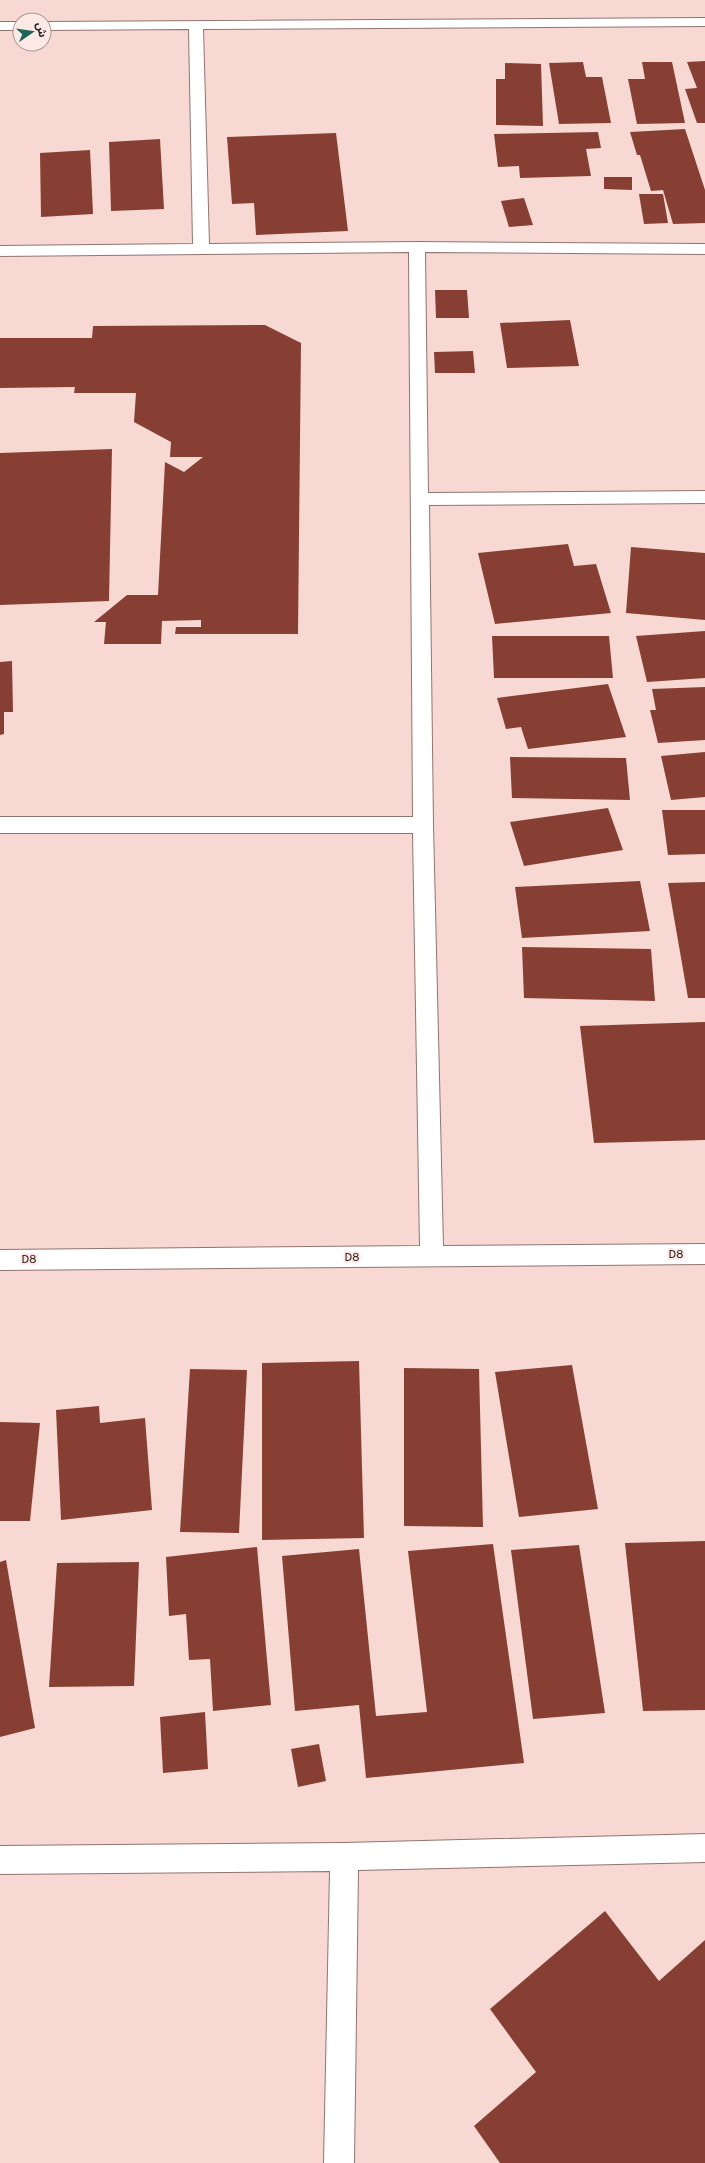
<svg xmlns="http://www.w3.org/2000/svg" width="705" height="2163" viewBox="0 0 705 2163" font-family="'Public Sans','Noto Sans Arabic',sans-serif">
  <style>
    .building { fill: #883f33 }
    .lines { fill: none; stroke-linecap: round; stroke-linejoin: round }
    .street-casing { stroke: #91756f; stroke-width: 2 }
    .street { fill: #fff; fill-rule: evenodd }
    .labels { text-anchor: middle; stroke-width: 4; stroke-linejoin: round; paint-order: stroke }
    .street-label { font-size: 11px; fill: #2c211f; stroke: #fce8e5 }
  </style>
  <rect width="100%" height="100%" fill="#f7d8d2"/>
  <!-- building -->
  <g class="building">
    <polygon points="705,61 705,123 697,123 685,89 697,88 687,62"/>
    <polygon points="583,62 586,77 602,77 611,123 559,124 549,63"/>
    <polygon points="642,62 672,62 685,123 637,124 628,79 645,79"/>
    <polygon points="505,63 541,64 543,126 496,125 496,79 505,79"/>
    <polygon points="685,129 705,190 705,223 673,224 663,190 651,191 640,155 637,155 630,132"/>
    <polygon points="598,132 601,148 586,149 591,176 520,178 519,166 498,167 494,134"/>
    <polygon points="336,133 348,231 256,235 254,203 232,204 227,137"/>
    <polygon points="160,139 164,209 111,211 109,142"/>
    <polygon points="90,150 93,214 41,217 40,153"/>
    <polygon points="604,177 632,177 632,190 604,189"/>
    <polygon points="639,194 663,194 668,223 644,224"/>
    <polygon points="524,198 533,225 509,227 501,201"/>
    <polygon points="435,290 467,290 469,318 436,318"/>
    <polygon points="570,320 579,366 507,368 500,323"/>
    <polygon points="265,325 301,343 298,634 175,634 176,627 201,627 201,620 162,621 161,644 104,644 106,622 94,622 127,595 158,595 165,462 184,472 203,457 170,457 171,442 134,422 136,393 74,393 75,387 0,388 0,338 92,338 93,326"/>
    <polygon points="473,351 475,373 435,373 434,352"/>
    <polygon points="112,449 109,601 0,605 0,453"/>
    <polygon points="568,544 574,566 596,564 611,613 495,624 478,553"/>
    <polygon points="631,547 705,553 705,620 626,613"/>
    <polygon points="705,631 705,678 647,682 636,636"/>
    <polygon points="492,636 609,636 613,678 494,678"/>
    <polygon points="12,661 13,712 4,712 4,734 0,735 0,662"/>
    <polygon points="608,684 626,737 528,749 521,727 506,729 497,698"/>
    <polygon points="705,687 705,740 658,743 650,710 656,710 652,689"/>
    <polygon points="705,752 705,797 671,800 661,756"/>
    <polygon points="510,757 626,758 630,800 512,798"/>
    <polygon points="608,808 623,850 524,866 510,822"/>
    <polygon points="662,810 705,810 705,854 668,855"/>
    <polygon points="640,881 650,931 522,938 515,887"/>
    <polygon points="705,882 705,998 688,998 668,883"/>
    <polygon points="522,947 651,949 655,1001 524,998"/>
    <polygon points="705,1022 705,1140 594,1143 580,1026"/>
    <polygon points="359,1361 364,1538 262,1540 262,1363"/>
    <polygon points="572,1365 598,1509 519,1517 495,1372"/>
    <polygon points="404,1368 479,1369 483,1527 404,1526"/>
    <polygon points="190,1369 247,1370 239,1533 180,1532"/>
    <polygon points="99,1406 100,1423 145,1418 152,1510 61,1520 56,1410"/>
    <polygon points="0,1422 40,1423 30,1521 0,1521"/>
    <polygon points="705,1541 705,1710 643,1711 625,1543"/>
    <polygon points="493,1544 524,1763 366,1778 359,1705 295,1711 282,1556 359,1549 376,1716 427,1712 408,1551"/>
    <polygon points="579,1545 605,1713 533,1719 511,1550"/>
    <polygon points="257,1547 271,1705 213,1711 210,1659 189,1660 186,1614 169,1616 166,1557"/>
    <polygon points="6,1560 35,1728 0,1737 0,1562"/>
    <polygon points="139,1562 134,1686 49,1687 57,1563"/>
    <polygon points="205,1712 208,1769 163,1773 160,1717"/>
    <polygon points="319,1744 326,1781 298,1787 291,1749"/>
    <polygon points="605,1911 659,1981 705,1940 705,2163 500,2163 474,2126 536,2072 490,2009"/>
  </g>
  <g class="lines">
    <!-- street casing -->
    <g class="street-casing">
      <g id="street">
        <polygon points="705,18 705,26 203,29 209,244 417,242 705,244 705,254 425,252 428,493 705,491 705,503 429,505 433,825 443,1246 705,1244 705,1264 0,1270 0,1250 420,1246 413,833 0,833 0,817 413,817 409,252 0,256 0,246 193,244 189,29 44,30 44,22"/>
        <rect x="0" y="22" width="20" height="8"/>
        <polygon points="705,1834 705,1862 358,1870 354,2163 324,2163 330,1871 0,1874 0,1846 344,1843"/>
      </g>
    </g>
    <!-- street -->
    <use href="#street" class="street"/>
  </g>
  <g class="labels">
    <!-- street labels -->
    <g class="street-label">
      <text x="676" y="1258">D8</text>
      <text x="352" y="1261">D8</text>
      <text x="29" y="1263">D8</text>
    </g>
  </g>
  <!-- north arrow -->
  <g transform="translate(32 32) rotate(77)"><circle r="19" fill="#fce8e5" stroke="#a99896"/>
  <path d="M0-3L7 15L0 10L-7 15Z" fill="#1e6559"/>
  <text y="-6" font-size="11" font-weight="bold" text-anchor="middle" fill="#2c211f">ش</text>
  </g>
</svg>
